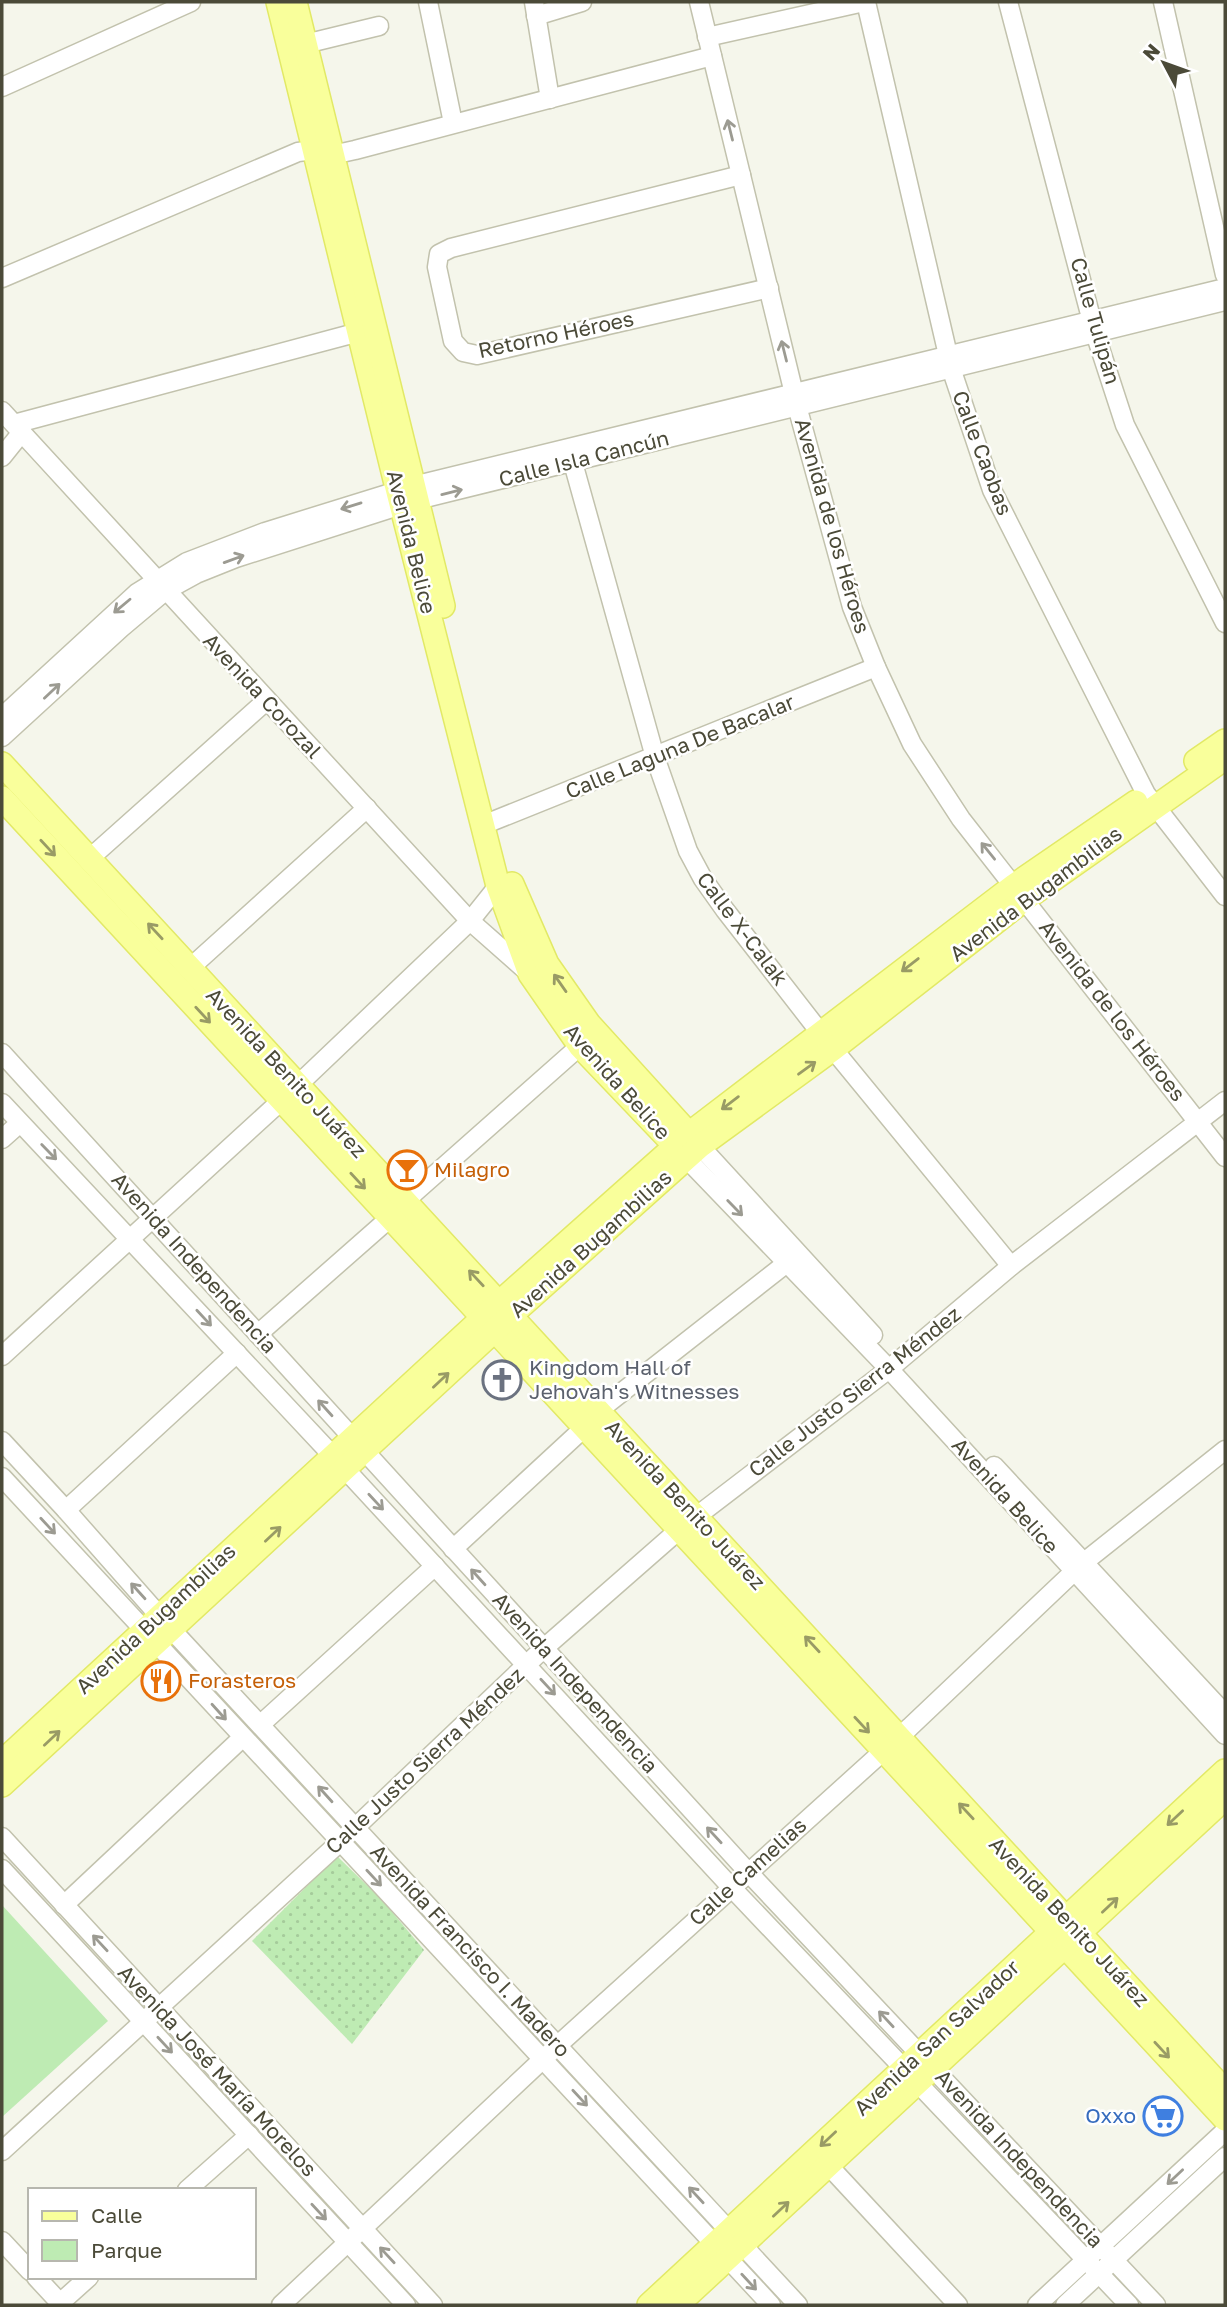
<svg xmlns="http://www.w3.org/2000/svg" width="1227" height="2307" viewBox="0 0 1227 2307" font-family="'Golos Text',sans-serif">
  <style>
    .green { fill: url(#green-dots) }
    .pitch { fill: #beebb3 }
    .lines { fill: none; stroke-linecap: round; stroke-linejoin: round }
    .minor-casing { stroke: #c2c2ad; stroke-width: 21 }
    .major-casing { stroke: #e2e966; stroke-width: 26 }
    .minor { stroke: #fff; stroke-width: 18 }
    .major { stroke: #f9ff9b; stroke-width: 23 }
    .oneway { stroke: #9c9b92 }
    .oneway2 { stroke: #999b65 }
    .labels { text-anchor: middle; stroke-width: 5; stroke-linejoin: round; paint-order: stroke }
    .street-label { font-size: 21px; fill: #4b4a38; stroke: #fff }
    .food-label { font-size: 21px; fill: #c56008; stroke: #fff; text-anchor: start }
    .worship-label { font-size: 21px; fill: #5b616d; stroke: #fff; text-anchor: start }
    .shop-label { font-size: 21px; fill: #366cbe; stroke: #fff; text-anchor: end }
  </style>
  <defs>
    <pattern id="green-dots" width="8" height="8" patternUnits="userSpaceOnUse" patternTransform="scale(1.75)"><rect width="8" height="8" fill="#beebb3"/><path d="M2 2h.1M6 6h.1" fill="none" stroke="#a5cb9b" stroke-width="1.8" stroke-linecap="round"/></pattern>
  </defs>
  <rect width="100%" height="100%" fill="#f5f6eb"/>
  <!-- green -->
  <polygon class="green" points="337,1856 382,1900 424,1950 352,2044 252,1941"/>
  <!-- pitch -->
  <polygon class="pitch" points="2,1905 108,2021 2,2117"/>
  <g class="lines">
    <!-- minor casing -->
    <g class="minor-casing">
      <g id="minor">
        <polyline points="428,2 453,123"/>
        <polyline points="534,2 550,99"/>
        <polyline points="699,2 797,406 852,607 876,667 912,744 961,819 1225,1157"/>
        <polyline points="866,2 951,368 992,490 1146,794 1225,896"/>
        <polyline points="1008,2 1095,333 1125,425 1225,623"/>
        <polyline points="1163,2 1225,275"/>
        <polyline points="536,16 582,2"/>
        <polyline points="707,37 864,2"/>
        <polyline points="305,44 379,26"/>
        <polyline points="2,87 191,2"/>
        <polyline points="741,175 451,248 439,254 437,267 453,341 463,352 477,355 769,288"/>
        <polyline points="2,278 298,152 314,150 332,155 355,150 712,56"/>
        <polyline points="2,411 470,921 530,974"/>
        <polyline points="14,424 359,332"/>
        <polyline points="570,452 655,757 688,851 703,879 725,910 833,1049 1011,1266"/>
        <polyline points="2,457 22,432"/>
        <polyline points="2,717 137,593 187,562 265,532 413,486 1225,288"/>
        <polyline points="2,737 121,628 165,591 196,574 236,558 417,500 1225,301"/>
        <polyline points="483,825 876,667"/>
        <polyline points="89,859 266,701"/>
        <polyline points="190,968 367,808"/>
        <polyline points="2,1053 748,1872 1156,2305"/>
        <polyline points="2,1103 333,1456 731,1887 1129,2305"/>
        <polyline points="2,1139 20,1123"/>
        <polyline points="700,1146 873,1335"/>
        <polyline points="687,1159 889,1369 1225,1735"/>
        <polyline points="405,1201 580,1046"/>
        <polyline points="258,1334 391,1217"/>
        <polyline points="2,1356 282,1100 470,921 498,886"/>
        <polyline points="598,1411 788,1262"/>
        <polyline points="2,1441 66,1510 171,1629 798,2305"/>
        <polyline points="994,1466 1225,1714"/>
        <polyline points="2,1477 771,2305"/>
        <polyline points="66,1510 237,1353"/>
        <polyline points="453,1549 585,1427"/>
        <polyline points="261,1724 435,1566"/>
        <polyline points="2,1837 433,2305"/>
        <polyline points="2,1869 406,2305"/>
        <polyline points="64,1905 242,1738"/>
        <polyline points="2,2151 340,1842 543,1649 680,1529 889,1369 1011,1266 1225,1101"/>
        <polyline points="828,2165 958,2305"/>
        <polyline points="187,2190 249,2135"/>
        <polyline points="2,2241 30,2271"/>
        <polyline points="36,2277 62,2305"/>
        <polyline points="60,2303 89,2277"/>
        <polyline points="281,2305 558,2045 910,1727 1083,1563 1225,1450"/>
        <polyline points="1037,2305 1225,2131"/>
        <polyline points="1065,2305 1225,2157"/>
      </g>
    </g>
    <!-- major casing -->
    <g class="major-casing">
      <g id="major">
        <polyline points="278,2 398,492 498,886 530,974 580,1046 686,1157"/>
        <polyline points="295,2 443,606"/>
        <polyline points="1196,761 1225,741"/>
        <polyline points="2,764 1225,2091"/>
        <polyline points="2,798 1225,2119"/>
        <polyline points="512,884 547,964 589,1024 698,1144"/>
        <polyline points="2,1762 499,1303 689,1134 1015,885 1136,802"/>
        <polyline points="2,1785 510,1316 700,1146 833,1049 1025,899 1225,758"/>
        <polyline points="649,2305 1225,1771"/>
        <polyline points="677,2305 1225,1798"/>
      </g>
    </g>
    <!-- minor -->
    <use href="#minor" class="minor"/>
    <!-- major -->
    <use href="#major" class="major"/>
  </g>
  <!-- one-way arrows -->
  <defs><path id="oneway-shaft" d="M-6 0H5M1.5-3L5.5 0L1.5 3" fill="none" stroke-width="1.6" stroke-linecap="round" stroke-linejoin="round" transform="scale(1.75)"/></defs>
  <g class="oneway">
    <use href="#oneway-shaft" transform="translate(730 130) rotate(-104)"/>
    <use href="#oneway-shaft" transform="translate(784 351) rotate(-104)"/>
    <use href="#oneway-shaft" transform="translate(452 492) rotate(-14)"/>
    <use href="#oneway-shaft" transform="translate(351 506) rotate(163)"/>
    <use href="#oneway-shaft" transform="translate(234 559) rotate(-20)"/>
    <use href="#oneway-shaft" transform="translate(122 606) rotate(140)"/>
    <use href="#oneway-shaft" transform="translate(52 691) rotate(-43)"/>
    <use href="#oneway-shaft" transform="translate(988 851) rotate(-129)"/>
    <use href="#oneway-shaft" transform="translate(49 1152) rotate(46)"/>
    <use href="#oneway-shaft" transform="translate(735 1208) rotate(46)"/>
    <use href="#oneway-shaft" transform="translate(204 1318) rotate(47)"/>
    <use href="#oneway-shaft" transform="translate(325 1408) rotate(-132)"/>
    <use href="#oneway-shaft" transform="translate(376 1502) rotate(47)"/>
    <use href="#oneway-shaft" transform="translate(48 1526) rotate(47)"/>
    <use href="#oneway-shaft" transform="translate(478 1577) rotate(-132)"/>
    <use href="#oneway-shaft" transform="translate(138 1591) rotate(-132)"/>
    <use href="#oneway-shaft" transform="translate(548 1687) rotate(47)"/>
    <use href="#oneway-shaft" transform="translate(219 1712) rotate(48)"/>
    <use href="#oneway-shaft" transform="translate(325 1794) rotate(-132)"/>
    <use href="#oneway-shaft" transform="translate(714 1835) rotate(-133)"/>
    <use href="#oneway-shaft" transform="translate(374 1878) rotate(47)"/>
    <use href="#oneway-shaft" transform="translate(100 1943) rotate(-133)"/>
    <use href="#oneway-shaft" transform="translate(886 2019) rotate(-133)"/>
    <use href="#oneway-shaft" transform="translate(165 2045) rotate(47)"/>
    <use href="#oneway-shaft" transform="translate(580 2098) rotate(47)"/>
    <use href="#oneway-shaft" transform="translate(1175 2177) rotate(137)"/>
    <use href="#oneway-shaft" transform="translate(696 2195) rotate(-133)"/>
    <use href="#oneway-shaft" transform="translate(319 2212) rotate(47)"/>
    <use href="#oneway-shaft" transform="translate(387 2255) rotate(-133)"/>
    <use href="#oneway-shaft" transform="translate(749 2282) rotate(47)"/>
  </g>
  <g class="oneway2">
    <use href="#oneway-shaft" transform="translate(48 848) rotate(47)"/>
    <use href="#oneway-shaft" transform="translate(155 931) rotate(-133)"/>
    <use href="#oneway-shaft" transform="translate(910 965) rotate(142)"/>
    <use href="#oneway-shaft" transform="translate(560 983) rotate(-125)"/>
    <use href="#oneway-shaft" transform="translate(203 1015) rotate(47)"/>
    <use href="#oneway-shaft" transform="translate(807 1068) rotate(-36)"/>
    <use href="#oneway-shaft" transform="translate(730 1103) rotate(143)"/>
    <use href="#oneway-shaft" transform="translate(358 1181) rotate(47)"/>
    <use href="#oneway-shaft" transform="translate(476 1278) rotate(-133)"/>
    <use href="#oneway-shaft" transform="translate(441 1380) rotate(-43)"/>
    <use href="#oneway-shaft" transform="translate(273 1534) rotate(-43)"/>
    <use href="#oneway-shaft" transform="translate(812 1644) rotate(-133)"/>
    <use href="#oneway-shaft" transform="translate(862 1725) rotate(47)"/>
    <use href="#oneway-shaft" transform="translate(52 1738) rotate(-43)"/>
    <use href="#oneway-shaft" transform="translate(966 1811) rotate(-133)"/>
    <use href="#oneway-shaft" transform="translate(1175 1818) rotate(137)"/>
    <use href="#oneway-shaft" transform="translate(1110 1905) rotate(-43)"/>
    <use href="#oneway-shaft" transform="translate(1162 2050) rotate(47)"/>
    <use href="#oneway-shaft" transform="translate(828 2139) rotate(137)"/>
    <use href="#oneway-shaft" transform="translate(781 2209) rotate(-43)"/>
  </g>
  <!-- icons -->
  <defs>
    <g id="bar-ring" transform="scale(2.0125)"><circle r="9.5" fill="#fff" stroke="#e8710a" stroke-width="1.5"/><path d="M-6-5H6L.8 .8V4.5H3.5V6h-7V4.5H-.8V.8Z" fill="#e8710a"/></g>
    <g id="church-ring" transform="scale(2.0125)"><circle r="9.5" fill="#fff" stroke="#6b7280" stroke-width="1.5"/><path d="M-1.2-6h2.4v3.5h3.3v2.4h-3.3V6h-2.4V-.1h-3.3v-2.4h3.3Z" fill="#6b7280"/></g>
    <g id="restaurant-ring" transform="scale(2.0125)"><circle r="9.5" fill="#fff" stroke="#e8710a" stroke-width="1.5"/><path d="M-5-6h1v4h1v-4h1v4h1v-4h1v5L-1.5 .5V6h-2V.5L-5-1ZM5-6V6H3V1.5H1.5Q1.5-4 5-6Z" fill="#e8710a"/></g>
    <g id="supermarket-ring" transform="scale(2.0125)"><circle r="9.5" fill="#fff" stroke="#3f7fe0" stroke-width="1.5"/><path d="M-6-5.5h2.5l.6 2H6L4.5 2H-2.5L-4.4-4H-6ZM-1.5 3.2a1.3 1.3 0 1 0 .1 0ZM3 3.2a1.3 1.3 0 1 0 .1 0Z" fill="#3f7fe0"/></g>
  </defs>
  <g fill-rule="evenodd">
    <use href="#bar-ring" x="407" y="1170"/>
    <use href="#church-ring" x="502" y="1380"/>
    <use href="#restaurant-ring" x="161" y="1681"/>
    <use href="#supermarket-ring" x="1163" y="2116"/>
  </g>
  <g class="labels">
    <!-- street labels -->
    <g class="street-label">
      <text transform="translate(1095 321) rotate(74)" y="7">Calle Tulipán</text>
      <text transform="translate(556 335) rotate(-12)" y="7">Retorno Héroes</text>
      <text transform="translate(982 453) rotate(69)" y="7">Calle Caobas</text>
      <text transform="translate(584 459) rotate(-14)" y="7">Calle Isla Cancún</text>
      <text transform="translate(832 526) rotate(74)" y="7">Avenida de los Héroes</text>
      <text transform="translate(411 542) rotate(76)" y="7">Avenida Belice</text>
      <text transform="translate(262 696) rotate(47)" y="7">Avenida Corozal</text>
      <text transform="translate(680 747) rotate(-22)" y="7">Calle Laguna De Bacalar</text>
      <text transform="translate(1036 894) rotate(-37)" y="7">Avenida Bugambilias</text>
      <text transform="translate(742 929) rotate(53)" y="7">Calle X-Calak</text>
      <text transform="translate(1112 1011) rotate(52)" y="7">Avenida de los Héroes</text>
      <text transform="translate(286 1073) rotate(47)" y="7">Avenida Benito Juárez</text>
      <text transform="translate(617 1082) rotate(48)" y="7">Avenida Belice</text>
      <text transform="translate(591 1244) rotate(-42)" y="7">Avenida Bugambilias</text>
      <text transform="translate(194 1263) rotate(48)" y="7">Avenida Independencia</text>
      <text transform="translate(855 1392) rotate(-38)" y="7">Calle Justo Sierra Méndez</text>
      <text transform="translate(1005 1496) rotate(48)" y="7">Avenida Belice</text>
      <text transform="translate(685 1505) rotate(47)" y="7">Avenida Benito Juárez</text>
      <text transform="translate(156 1619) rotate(-43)" y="7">Avenida Bugambilias</text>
      <text transform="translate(575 1683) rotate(48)" y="7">Avenida Independencia</text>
      <text transform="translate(425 1761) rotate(-43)" y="7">Calle Justo Sierra Méndez</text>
      <text transform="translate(748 1872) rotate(-42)" y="7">Calle Camelias</text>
      <text transform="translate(1069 1922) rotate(47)" y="7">Avenida Benito Juárez</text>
      <text transform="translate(470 1951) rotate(47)" y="7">Avenida Francisco I. Madero</text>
      <text transform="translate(937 2038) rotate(-43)" y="7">Avenida San Salvador</text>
      <text transform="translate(217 2071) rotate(47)" y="7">Avenida José María Morelos</text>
      <text transform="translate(1019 2159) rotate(47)" y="7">Avenida Independencia</text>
    </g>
    <!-- food labels -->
    <g class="food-label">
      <text x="434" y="1177">Milagro</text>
      <text x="188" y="1688">Forasteros</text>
    </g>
    <!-- worship labels -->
    <g class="worship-label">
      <text x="529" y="1375">Kingdom Hall of<tspan x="529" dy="24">Jehovah's Witnesses</tspan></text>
    </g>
    <!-- shop labels -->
    <g class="shop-label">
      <text x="1136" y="2123">Oxxo</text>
    </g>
  </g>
  <!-- border -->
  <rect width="1227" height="2307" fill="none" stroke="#4b4a38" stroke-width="7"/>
  <!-- legend -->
  <rect x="28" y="2188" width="228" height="91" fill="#ffffff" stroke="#b7b7af" stroke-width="2"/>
  <rect x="42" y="2211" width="35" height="10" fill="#f9ff9b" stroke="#b7b7af" stroke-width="2"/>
  <text x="91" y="2223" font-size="21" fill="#4b4a38">Calle</text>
  <rect x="42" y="2240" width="35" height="21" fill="#beebb3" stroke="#b7b7af" stroke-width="2"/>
  <text x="91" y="2258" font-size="21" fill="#4b4a38">Parque</text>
  <!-- north arrow -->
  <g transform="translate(1164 63) rotate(311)" stroke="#ffffff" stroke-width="5" paint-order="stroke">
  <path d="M0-5L12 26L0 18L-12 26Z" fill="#4b4a38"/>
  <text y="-10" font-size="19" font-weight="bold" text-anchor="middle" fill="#4b4a38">N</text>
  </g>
</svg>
